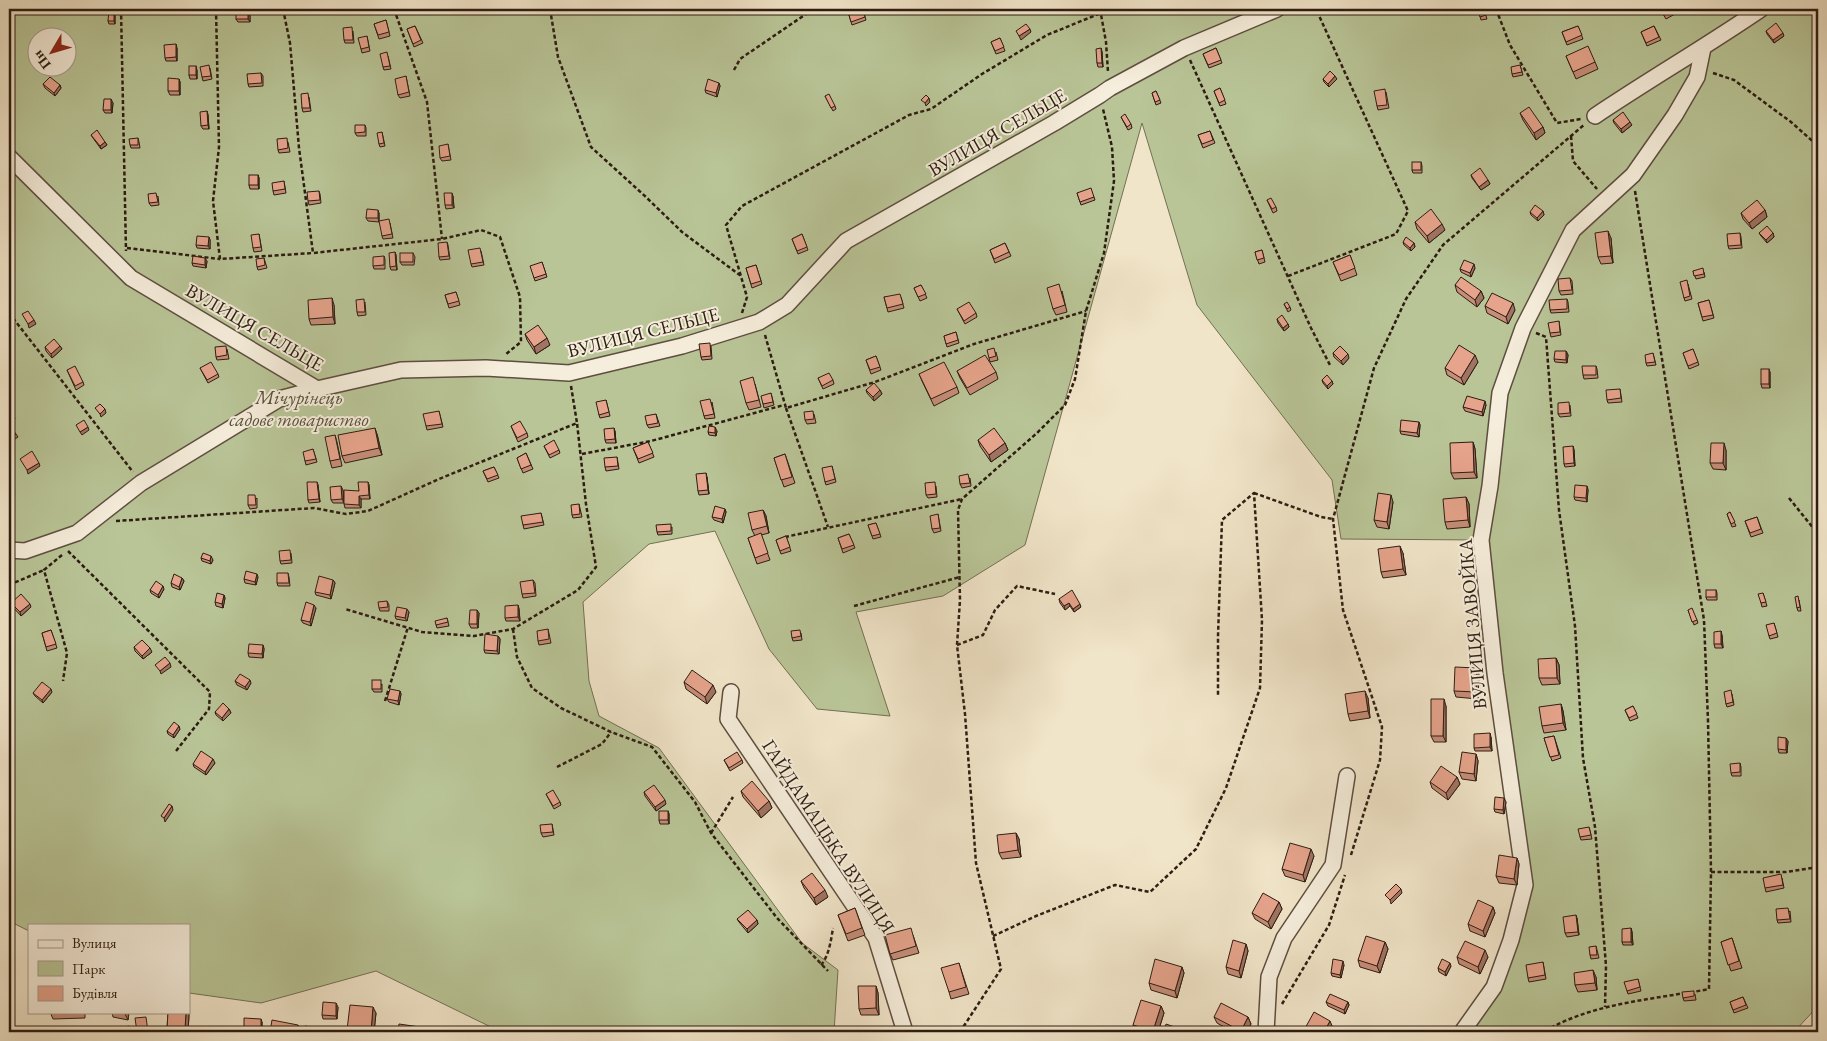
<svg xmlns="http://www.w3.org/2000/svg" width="1827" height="1041" viewBox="0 0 1827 1041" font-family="'EB Garamond',serif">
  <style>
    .green { fill: #b9c597; stroke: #737054; fill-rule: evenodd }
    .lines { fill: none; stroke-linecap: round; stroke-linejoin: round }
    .minor-casing { stroke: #5e4e40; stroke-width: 18 }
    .path { stroke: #2d1c12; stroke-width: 2.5; stroke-dasharray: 4 2.5; stroke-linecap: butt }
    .minor { stroke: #f6eedc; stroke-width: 15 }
    .wall { fill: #c68d78; stroke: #2d1c12 }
    .shaded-wall { fill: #a17362; stroke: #2d1c12 }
    .building { fill: #e6a48c; stroke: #2d1c12 }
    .labels { text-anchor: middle; stroke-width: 4; stroke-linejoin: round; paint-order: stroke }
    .street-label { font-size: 19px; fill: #2d1c12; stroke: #f6eedc }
    .park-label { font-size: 19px; font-style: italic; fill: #574f3a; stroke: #f6eedc }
  </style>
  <rect width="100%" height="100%" fill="#f1e5c9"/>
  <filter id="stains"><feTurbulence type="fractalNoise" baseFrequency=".004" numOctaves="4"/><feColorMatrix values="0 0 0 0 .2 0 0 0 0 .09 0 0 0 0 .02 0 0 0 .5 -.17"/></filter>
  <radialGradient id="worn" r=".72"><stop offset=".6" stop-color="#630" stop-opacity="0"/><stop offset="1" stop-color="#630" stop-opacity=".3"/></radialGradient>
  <!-- green -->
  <path class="green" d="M9,9h1809v997l-24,26h-332l32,-45 31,-102 -44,-345 -140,-1 -9,-59 -135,-175 -55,-182 -117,422 -82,51 -87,16 34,104 -73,-7 -48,-60 -54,-118 -66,13 -66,58 6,79 10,35 60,32 143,195 36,27 -4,62h-143l-3,-2 -193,-1 -119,-58 -115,32 -72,-10v-68h-160v6l-20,-10zM38,38h30v30h-30z"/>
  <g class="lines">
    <!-- minor casing -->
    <g class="minor-casing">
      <g id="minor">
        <path d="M1595,116c55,-37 112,-70 166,-107"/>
        <polyline points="9,157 131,278 317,389 401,370 486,368 569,373 682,346 759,322 787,305 846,241 1054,123 1100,95 1110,88 1184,48 1277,9"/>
        <polyline points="9,550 25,551 77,533 141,483 279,399 317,389"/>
        <polyline points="731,692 728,719 876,938 905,1032"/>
        <polyline points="1266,1032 1269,977 1284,938 1333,865 1347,776"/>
        <polyline points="1462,1032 1494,987 1511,940 1525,885 1495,673 1481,540 1490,486 1500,393 1523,328 1573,230 1633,175 1675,115 1697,77 1703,48"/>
      </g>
    </g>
    <!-- path -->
    <g class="path">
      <polyline points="121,9 126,251"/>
      <polyline points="216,9 219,147 213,201 220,259 313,253"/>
      <polyline points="283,9 290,43 299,148 313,253 442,239 481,230 500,237 520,297 521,342 506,354"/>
      <polyline points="394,9 427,102 442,239"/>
      <polyline points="550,9 558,57 591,147 646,197 682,232 741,276"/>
      <polyline points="806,9 809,12 824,9"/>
      <polyline points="1100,9 1106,42 1108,72"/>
      <polyline points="1496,9 1510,45 1557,123 1581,119"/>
      <polyline points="1190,60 1311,328 1331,367"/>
      <polyline points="734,70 740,59 809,12"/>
      <polyline points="1713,73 1734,80 1791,122 1818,146"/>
      <polyline points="1571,136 1573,161 1597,189"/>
      <polyline points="1635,191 1704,620 1708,721 1711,872 1709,989 1693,992"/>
      <polyline points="127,248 220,259"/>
      <polyline points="1288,276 1396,234 1408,211 1316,9"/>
      <polyline points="9,313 133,472"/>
      <polyline points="742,313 747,297 726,225 742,206 909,115 931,109 982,74 1047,35 1101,13"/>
      <polyline points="1536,333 1546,337 1559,510 1575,626 1583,758 1595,827 1606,966 1605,1007"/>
      <polyline points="765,335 786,408 875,382 974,344 1086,311"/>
      <polyline points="571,386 577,423"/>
      <polyline points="786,408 828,527"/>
      <polyline points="582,454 651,441 784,405"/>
      <polyline points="1254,493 1321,517 1333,519"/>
      <polyline points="1789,498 1818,534"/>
      <polyline points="116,521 314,508 346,514 368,511 439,479 577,423 586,504 596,567 578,590 513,629 474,636 422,632 345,609"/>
      <polyline points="785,537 962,499"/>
      <polyline points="68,551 210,692 209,709 176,751"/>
      <polyline points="62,555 44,570 67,653 63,681"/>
      <polyline points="9,585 44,570"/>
      <polyline points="854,606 960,577"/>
      <polyline points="513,629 517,657 532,688 561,708 611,732 652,747 695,802 711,833 777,918 828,971"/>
      <polyline points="957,645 983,635 995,610 1017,586 1055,594"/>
      <polyline points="385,701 408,627"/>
      <polyline points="557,767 602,744 611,732"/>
      <polyline points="711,833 733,797"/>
      <polyline points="1351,855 1380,760 1382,727 1343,610 1333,519 1374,368 1406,299 1443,245 1585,124"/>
      <polyline points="1711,872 1786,872 1818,867"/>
      <polyline points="993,936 1036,916 1115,885 1150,892 1196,849 1226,788 1260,688 1262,620 1254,493 1222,520 1218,636 1218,697"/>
      <path d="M821,965c8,-9 10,-25 12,-37"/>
      <polyline points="1282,1004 1329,925 1345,875"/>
      <polyline points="960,1032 1001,969 976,863 965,714 957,645 960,600 958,510 962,499 1037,433 1065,405 1075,379 1086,311 1104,253 1114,181 1112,147 1103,109"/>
      <polyline points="1529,1032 1547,1030"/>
      <path d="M1547,1032v-2c42,-24 91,-29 138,-37"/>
    </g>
    <!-- minor -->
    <use href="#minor" class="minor"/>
  </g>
  <!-- wall -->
  <g class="wall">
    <polygon points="250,9 250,22 238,22 236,19"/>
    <polygon points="1478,9 1484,9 1487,19 1481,20"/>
    <polygon points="1660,9 1684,9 1666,19"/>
    <polygon points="1715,9 1723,9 1717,12"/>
    <polygon points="115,10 115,24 109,24 108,21"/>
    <polygon points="863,10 866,20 852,25 849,15"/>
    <polygon points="386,20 390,36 379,39 374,24"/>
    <polygon points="415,26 423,43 414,47 407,29"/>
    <polygon points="1578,26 1583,39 1567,45 1562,32"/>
    <polygon points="1654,26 1661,40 1647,46 1641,32"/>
    <polygon points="353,31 354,43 345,43 344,40"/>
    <polygon points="1766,31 1784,36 1774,43 1767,34"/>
    <polygon points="367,36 370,51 362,53 361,49"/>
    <polygon points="1000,38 1005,51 996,54 991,42"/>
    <polygon points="177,48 177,61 166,61 165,58"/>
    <polygon points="1101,48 1102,52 1103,67 1098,67 1097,63"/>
    <polygon points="1216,48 1222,63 1209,68 1203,54"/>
    <polygon points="388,56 391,69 384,70 383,67"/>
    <polygon points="1566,56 1595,62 1598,69 1576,79"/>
    <polygon points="1520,65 1523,75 1513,77 1512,74"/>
    <polygon points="210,68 212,79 203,81 202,77"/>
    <polygon points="197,70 197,79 190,79 189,75"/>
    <polygon points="261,73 263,76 263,86 249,87 248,84"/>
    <polygon points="406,76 410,96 400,98 398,95"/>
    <polygon points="179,79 180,82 180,95 170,95 168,91"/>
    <polygon points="1323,79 1337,79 1329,87 1324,82"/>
    <polygon points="719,83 720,86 717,97 706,93 705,90"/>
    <polygon points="43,84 60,85 61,88 55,96 45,88"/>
    <polygon points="1220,88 1226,104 1220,106 1214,91"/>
    <polygon points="1156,91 1161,103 1156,105 1152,93"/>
    <polygon points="1386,92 1389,108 1378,110 1377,106"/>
    <polygon points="825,96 835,106 836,109 833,111"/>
    <polygon points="309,97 311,111 303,112 302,108"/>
    <polygon points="113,103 112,113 105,113 103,110"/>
    <polygon points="207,111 208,115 209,129 203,129 201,126"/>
    <polygon points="1520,113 1543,127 1545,133 1536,140 1523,120"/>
    <polygon points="1121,117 1131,124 1132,128 1128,130"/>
    <polygon points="1613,120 1632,125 1622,133 1614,123"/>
    <polygon points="365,125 366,128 366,136 357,136 355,133"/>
    <polygon points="1210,131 1215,143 1203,148 1198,135"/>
    <polygon points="382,132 385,146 380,147 379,144"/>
    <polygon points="91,135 105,142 107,145 101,149 93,138"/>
    <polygon points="138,138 139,142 140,148 131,148 130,145"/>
    <polygon points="288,142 290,152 279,153 278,150"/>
    <polygon points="448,144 451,160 442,161 440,158"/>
    <polygon points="1421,162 1422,166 1422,173 1413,173 1412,170"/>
    <polygon points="258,175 259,178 259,189 250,189 249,185"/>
    <polygon points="1471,175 1488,180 1490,184 1481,190 1472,178"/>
    <polygon points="284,181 286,193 274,195 273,191"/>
    <polygon points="319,191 320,194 321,203 309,205 308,201"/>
    <polygon points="1077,193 1094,197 1095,200 1081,205"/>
    <polygon points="158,196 159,205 151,206 149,203"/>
    <polygon points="453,196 454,208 446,209 445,205"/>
    <polygon points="1267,200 1276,207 1277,211 1273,213"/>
    <polygon points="1765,210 1767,217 1752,229 1743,219 1741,213"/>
    <polygon points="1543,211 1544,215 1538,221 1531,215 1530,212"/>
    <polygon points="379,213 379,222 368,221 366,218"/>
    <polygon points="1415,222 1445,230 1429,243 1417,229"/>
    <polygon points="390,223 393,238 383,239 382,236"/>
    <polygon points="1740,233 1741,237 1742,248 1729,249 1728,246"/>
    <polygon points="1759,233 1773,233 1774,237 1767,243 1761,236"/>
    <polygon points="259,234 262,251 254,252 253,248"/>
    <polygon points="802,234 808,250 798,254 792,239"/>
    <polygon points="209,237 210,240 210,249 197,248 196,245"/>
    <polygon points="1611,238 1613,263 1601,264 1598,257"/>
    <polygon points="447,242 448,245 450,259 440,260 439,257"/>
    <polygon points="1403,242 1414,243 1415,247 1411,251 1404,245"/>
    <polygon points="1005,243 1011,256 995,263 990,250"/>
    <polygon points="1262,250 1265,262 1259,264 1255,252"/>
    <polygon points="481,251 484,265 472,267 471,264"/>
    <polygon points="395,252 396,255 397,270 391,270 390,267"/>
    <polygon points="413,253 415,257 414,265 402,265 400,262"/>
    <polygon points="1350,255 1357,275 1341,281 1333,262"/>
    <polygon points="384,256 385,259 385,269 374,269 373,266"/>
    <polygon points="264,258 267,268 258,270 257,267"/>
    <polygon points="207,261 206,268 193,266 192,263"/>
    <polygon points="542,262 547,277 535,281 534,278"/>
    <polygon points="756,265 762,284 752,288 746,268"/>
    <polygon points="1475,268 1471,277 1461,272 1460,269"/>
    <polygon points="1693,271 1704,272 1705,277 1696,279"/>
    <polygon points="1570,278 1572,281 1573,294 1561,295 1559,291"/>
    <polygon points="1688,284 1692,299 1685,301 1684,298"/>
    <polygon points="921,285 927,298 920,301 914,288"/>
    <polygon points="1455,285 1481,291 1484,298 1477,307 1457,292"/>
    <polygon points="1062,291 1067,312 1056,315 1053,309"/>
    <polygon points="456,292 460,305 449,308 445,295"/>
    <polygon points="884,297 901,297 904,308 888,312"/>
    <polygon points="1567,299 1568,302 1569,312 1551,313 1550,310"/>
    <polygon points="1709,300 1714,318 1703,321 1698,303"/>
    <polygon points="365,302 366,315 358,316 357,312"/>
    <polygon points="1284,304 1290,307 1291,310 1288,312"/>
    <polygon points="334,305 335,324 311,325 309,319"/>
    <polygon points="1485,306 1515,310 1508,324 1487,313"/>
    <polygon points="957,309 976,313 977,317 965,324"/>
    <polygon points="1277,319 1288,324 1289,327 1284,331 1278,323"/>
    <polygon points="1559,321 1561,335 1551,337 1550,333"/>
    <polygon points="956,332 959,343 947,347 944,336"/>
    <polygon points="525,334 550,345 536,354 527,340"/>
    <polygon points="60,346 62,349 52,358 46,351 45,347"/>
    <polygon points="711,346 712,359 702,360 701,357"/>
    <polygon points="227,349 229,359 217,360 216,357"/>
    <polygon points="1693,349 1699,365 1689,369 1683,353"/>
    <polygon points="1566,351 1568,355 1567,363 1555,362 1554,359"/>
    <polygon points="996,352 998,360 990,362 989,358"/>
    <polygon points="1333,353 1349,358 1343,365 1334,357"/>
    <polygon points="1653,353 1656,365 1647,366 1646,363"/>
    <polygon points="876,356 881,370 871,374 866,360"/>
    <polygon points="1478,362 1464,385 1447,375 1445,368"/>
    <polygon points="1596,366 1597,369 1598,378 1584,379 1583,375"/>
    <polygon points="200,368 218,374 219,377 208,383"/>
    <polygon points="67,370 83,382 84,385 76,390"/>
    <polygon points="957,371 996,372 998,379 970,395 960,378"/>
    <polygon points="1770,372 1770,388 1762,388 1761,384"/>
    <polygon points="919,374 957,387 959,393 934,406 922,381"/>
    <polygon points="818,378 833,380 834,384 823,389"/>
    <polygon points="1322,380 1332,381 1333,384 1328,389 1323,383"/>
    <polygon points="755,384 761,407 749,410 746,403"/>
    <polygon points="1620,389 1622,402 1608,403 1607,400"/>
    <polygon points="866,390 880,390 882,394 874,401 867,393"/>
    <polygon points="771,393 774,405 764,408 763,404"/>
    <polygon points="606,400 610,416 600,418 599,415"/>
    <polygon points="712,402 715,418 705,419 704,416"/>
    <polygon points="1486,405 1483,416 1465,411 1463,407"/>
    <polygon points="1570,405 1571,416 1560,417 1558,414"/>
    <polygon points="439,411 443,427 427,430 426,426"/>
    <polygon points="656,414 660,426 649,428 647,425"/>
    <polygon points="814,414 816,423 807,424 805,420"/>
    <polygon points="1419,422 1420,425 1419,437 1401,434 1400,431"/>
    <polygon points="511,426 527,433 528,437 518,442"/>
    <polygon points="615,431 616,443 606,443 605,440"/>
    <polygon points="717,431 716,436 709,435 708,432"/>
    <polygon points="377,434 382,455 345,463 342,456"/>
    <polygon points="335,435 337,442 342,466 332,468 330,461"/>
    <polygon points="978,440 1005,443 1008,450 991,462 980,446"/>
    <polygon points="648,442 654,457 639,463 633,448"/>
    <polygon points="1473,442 1475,449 1477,478 1454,479 1451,473"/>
    <polygon points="544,446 559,450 560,453 550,458"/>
    <polygon points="1573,446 1574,450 1575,466 1565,467 1564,464"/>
    <polygon points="313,449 317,462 306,465 305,461"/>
    <polygon points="1726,450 1726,470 1713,469 1710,463"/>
    <polygon points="526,453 533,469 523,473 517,458"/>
    <polygon points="785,454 795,483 784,487 774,458"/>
    <polygon points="617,457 619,469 606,471 605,467"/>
    <polygon points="832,466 836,482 826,485 825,482"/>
    <polygon points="494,467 499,478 488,482 483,471"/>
    <polygon points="707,477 709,494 699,495 698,491"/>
    <polygon points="970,478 971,486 962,488 960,484"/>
    <polygon points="317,482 318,485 320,502 309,503 308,500"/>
    <polygon points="368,482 369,485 370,499 361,499 361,508 345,508 344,504"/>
    <polygon points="936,486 937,497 928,498 926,495"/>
    <polygon points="1587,486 1588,490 1587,502 1575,500 1574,497"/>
    <polygon points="343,490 344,503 333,503 331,500"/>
    <polygon points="1466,497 1469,504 1470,527 1447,529 1445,522"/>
    <polygon points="257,498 257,508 250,509 248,505"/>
    <polygon points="1393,502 1389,529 1377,527 1374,520"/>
    <polygon points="579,504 582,517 573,518 572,515"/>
    <polygon points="725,509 726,512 723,523 714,520 712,517"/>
    <polygon points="763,510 766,516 769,533 761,535 770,560 757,564 748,538 755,536 752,530"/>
    <polygon points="1730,512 1736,526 1732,527 1727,514"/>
    <polygon points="541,513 544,525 524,529 523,525"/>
    <polygon points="938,514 941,531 934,533 932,529"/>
    <polygon points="1757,517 1763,533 1751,537 1745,521"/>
    <polygon points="876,523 881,537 873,539 868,525"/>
    <polygon points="672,527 672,534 658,535 657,532"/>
    <polygon points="849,534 855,548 843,553 838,538"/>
    <polygon points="786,536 791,551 781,554 776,540"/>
    <polygon points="291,553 292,563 281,564 280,561"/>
    <polygon points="1403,553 1406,575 1383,578 1381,572"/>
    <polygon points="201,558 213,560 211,564 202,561"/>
    <polygon points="288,573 289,577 290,586 278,586 277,583"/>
    <polygon points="258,577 256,585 245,583 244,579"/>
    <polygon points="182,578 184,581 180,590 172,587 171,583"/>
    <polygon points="333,580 335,583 331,599 316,595 315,592"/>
    <polygon points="533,580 535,583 536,596 523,598 522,594"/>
    <polygon points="164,589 159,598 151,593 150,590"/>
    <polygon points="1716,590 1717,593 1717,600 1707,600 1706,597"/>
    <polygon points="1763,593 1767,606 1762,607 1761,603"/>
    <polygon points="224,595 225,598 223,608 216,606 215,602"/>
    <polygon points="1059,599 1081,607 1074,612 1070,606 1065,610 1060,603"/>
    <polygon points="1799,600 1801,611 1798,611 1797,608"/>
    <polygon points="387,601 389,605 389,611 380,611 379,608"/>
    <polygon points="11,603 31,607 21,616 12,606"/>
    <polygon points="518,605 519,609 520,621 506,621 505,618"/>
    <polygon points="316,608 311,626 303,623 301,620"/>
    <polygon points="1688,610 1697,620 1698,623 1694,625"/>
    <polygon points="409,612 407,621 396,619 395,616"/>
    <polygon points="479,613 478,628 471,628 469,624"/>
    <polygon points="447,618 449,626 437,628 436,625"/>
    <polygon points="1774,623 1778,637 1770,639 1769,636"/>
    <polygon points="548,629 551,643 539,645 538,641"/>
    <polygon points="51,630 57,648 47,651 42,633"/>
    <polygon points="801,633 802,640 793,641 792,638"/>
    <polygon points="1722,635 1723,648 1715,648 1714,644"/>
    <polygon points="498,636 500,639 499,654 485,653 484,650"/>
    <polygon points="263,645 264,649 263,658 249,657 248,653"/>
    <polygon points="134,647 152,652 143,659 135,651"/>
    <polygon points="1556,658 1559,665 1560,684 1542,685 1539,678"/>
    <polygon points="1477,668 1479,675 1478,699 1456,697 1454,691"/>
    <polygon points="235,681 251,683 247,690 237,685"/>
    <polygon points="684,682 716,692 707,704 686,689"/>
    <polygon points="382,684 382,692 374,692 372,689"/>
    <polygon points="400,691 401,694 399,705 389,702 387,699"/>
    <polygon points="52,692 43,703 35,696 33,693"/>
    <polygon points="1732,694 1734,705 1727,707 1726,704"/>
    <polygon points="1368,698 1370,718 1350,721 1348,714"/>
    <polygon points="1561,704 1563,711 1566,730 1544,733 1542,726"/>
    <polygon points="1446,706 1446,742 1434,742 1431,736"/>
    <polygon points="1633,706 1638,718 1630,721 1625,710"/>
    <polygon points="229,709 231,713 223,721 216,715 215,712"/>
    <polygon points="180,729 174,738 168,734 167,731"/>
    <polygon points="1554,736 1561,758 1552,761 1544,738"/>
    <polygon points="1491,737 1492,751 1475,751 1474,748"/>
    <polygon points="1788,741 1787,753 1779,753 1778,749"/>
    <polygon points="1476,754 1478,761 1476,781 1462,779 1459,772"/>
    <polygon points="724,760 742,760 743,763 730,771"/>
    <polygon points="215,763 206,775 194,767 193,764"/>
    <polygon points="1740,763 1741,767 1741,776 1732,776 1731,773"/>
    <polygon points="1457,777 1460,784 1448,800 1432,788 1430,782"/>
    <polygon points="741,791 769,801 772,808 761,818 743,797"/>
    <polygon points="644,792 666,804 656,811 645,796"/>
    <polygon points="546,794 560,802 561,805 554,809"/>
    <polygon points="1506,802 1504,814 1495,812 1494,809"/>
    <polygon points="668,811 669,814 669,824 660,824 659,820"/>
    <polygon points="552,824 554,835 543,837 541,833"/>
    <polygon points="1589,827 1592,839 1581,840 1580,837"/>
    <polygon points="1016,833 1019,839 1021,857 1002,859 999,853"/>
    <polygon points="1314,856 1305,882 1285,876 1282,869"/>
    <polygon points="1517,858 1519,864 1517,885 1499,883 1496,876"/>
    <polygon points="1782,878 1784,888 1766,892 1765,888"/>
    <polygon points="801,881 828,897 816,905 804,888"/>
    <polygon points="1279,902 1282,909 1271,929 1255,919 1252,913"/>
    <polygon points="1493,907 1495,913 1485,937 1470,931 1468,924"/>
    <polygon points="855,908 865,935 848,941 838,915"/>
    <polygon points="1790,911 1791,922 1778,923 1777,920"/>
    <polygon points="1577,918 1579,935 1567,937 1565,933"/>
    <polygon points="737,919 757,920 758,924 748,933 739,922"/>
    <polygon points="1631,928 1632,932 1633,945 1623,945 1622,942"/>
    <polygon points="913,935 919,953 893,960 890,954"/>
    <polygon points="1732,938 1742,968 1731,971 1721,942"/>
    <polygon points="1385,942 1388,949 1380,973 1360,967 1358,960"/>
    <polygon points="1246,944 1248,951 1241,978 1228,974 1226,967"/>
    <polygon points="1596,946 1599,958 1591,959 1590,955"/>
    <polygon points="1457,957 1488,957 1480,974 1459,964"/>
    <polygon points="1543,962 1546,979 1529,982 1528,978"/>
    <polygon points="959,963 969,994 951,999 949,992"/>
    <polygon points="1344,965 1341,978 1332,976 1331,973"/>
    <polygon points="1451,966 1446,976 1439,972 1438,968"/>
    <polygon points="1182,967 1184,973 1177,998 1151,990 1149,983"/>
    <polygon points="1596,977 1597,990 1578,992 1575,985"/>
    <polygon points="1638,979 1641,991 1628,994 1627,991"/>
    <polygon points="876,986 878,993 879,1015 861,1015 859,1009"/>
    <polygon points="1695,994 1696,1000 1684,1001 1683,998"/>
    <polygon points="1743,997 1748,1008 1734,1013 1730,1002"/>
    <polygon points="1326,1002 1348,1002 1349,1005 1345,1014 1328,1006"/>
    <polygon points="1161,1006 1164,1013 1158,1032 1135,1032 1133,1025"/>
    <polygon points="338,1007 337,1019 323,1019 322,1015"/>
    <polygon points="50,1012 85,1012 85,1018 53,1019"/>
    <polygon points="112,1012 129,1012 128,1020 113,1017"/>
    <polygon points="168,1012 188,1012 189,1015 188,1032 168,1032 167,1029"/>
    <polygon points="376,1013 374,1032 348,1032 347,1030"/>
    <polygon points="1214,1017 1248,1017 1251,1024 1246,1032 1233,1032 1217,1023"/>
    <polygon points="262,1022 262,1032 245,1032 244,1028"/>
  </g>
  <!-- shaded-wall -->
  <g class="shaded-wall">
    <polygon points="114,9 115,10 115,24 114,21"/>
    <polygon points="248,9 250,9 250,22 248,19"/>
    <polygon points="1030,29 1031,32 1021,40 1019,36"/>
    <polygon points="1783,33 1784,36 1774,43 1773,40"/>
    <polygon points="176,44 177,48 177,61 176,57"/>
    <polygon points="1101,48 1102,52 1103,67 1102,63"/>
    <polygon points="196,66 197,70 197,79 196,75"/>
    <polygon points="1335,76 1337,79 1329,87 1328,84"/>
    <polygon points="179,79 180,82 180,95 179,91"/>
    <polygon points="719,83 720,86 717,97 716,93"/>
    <polygon points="60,85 61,88 55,96 54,93"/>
    <polygon points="929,98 930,102 926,106 925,103"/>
    <polygon points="111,99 113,103 112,113 111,110"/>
    <polygon points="207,111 208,115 209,129 208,125"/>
    <polygon points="1630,122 1632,125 1622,133 1621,129"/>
    <polygon points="1543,127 1545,133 1536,140 1534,133"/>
    <polygon points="105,142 107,145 101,149 100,146"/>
    <polygon points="258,175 259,178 259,189 258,185"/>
    <polygon points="1488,180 1490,184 1481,190 1479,187"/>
    <polygon points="452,193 453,196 454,208 452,205"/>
    <polygon points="378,210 379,213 379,222 378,218"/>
    <polygon points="1765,210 1767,217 1752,229 1749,223"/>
    <polygon points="1543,211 1544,215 1538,221 1537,218"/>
    <polygon points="1442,224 1445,230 1429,243 1427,236"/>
    <polygon points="1608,231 1611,238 1613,263 1611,256"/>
    <polygon points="1773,233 1774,237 1767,243 1766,240"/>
    <polygon points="209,237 210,240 210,249 208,246"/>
    <polygon points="1414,243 1415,247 1411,251 1410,248"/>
    <polygon points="395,252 396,255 397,270 396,266"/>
    <polygon points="205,258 207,261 206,268 205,265"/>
    <polygon points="1474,264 1475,268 1471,277 1470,273"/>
    <polygon points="1481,291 1484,298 1477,307 1475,300"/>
    <polygon points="332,298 334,305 335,324 333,317"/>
    <polygon points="1513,303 1515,310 1508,324 1506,317"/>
    <polygon points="34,320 36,324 29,328 28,324"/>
    <polygon points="1288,324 1289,327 1284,331 1283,328"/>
    <polygon points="547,338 550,345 536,354 534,347"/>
    <polygon points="60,346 62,349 52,358 51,354"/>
    <polygon points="1566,351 1568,355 1567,363 1566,360"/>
    <polygon points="1348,354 1349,358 1343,365 1341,361"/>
    <polygon points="1475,355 1478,362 1464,385 1461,378"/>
    <polygon points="1769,369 1770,372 1770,388 1769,384"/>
    <polygon points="1332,381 1333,384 1328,389 1327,386"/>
    <polygon points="880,390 882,394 874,401 873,397"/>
    <polygon points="1485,401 1486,405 1483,416 1482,412"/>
    <polygon points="105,409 106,413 101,417 100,414"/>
    <polygon points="14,416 15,419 9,424 9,419"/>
    <polygon points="1419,422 1420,425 1419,437 1417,433"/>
    <polygon points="88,427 89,430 82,435 80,432"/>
    <polygon points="715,427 717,431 716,436 715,433"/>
    <polygon points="375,428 377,434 382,455 379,448"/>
    <polygon points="614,428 615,431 616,443 615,439"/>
    <polygon points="16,434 18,437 12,441 11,438"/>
    <polygon points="1473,442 1475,449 1477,478 1474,472"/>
    <polygon points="1005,443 1008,450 991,462 989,455"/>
    <polygon points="1724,443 1726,450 1726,470 1723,463"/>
    <polygon points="1573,446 1574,450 1575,466 1574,463"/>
    <polygon points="39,463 40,466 28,474 27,470"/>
    <polygon points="706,473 707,477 709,494 708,490"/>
    <polygon points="317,482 318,485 320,502 319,499"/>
    <polygon points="368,482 369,485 370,499 369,495"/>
    <polygon points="341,486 343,490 344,503 342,499"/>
    <polygon points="1587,486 1588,490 1587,502 1586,498"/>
    <polygon points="1391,495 1393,502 1389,529 1387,522"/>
    <polygon points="359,496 361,499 361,508 359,505"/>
    <polygon points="1466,497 1469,504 1470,527 1468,520"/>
    <polygon points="725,509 726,512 723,523 722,519"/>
    <polygon points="763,510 766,516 769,533 767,526"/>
    <polygon points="1400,546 1403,553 1406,575 1403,569"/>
    <polygon points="211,556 213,560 211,564 210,561"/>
    <polygon points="257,574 258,577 256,585 255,582"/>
    <polygon points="182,578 184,581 180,590 179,587"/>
    <polygon points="333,580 335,583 331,599 330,595"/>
    <polygon points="163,586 164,589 159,598 158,595"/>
    <polygon points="224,595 225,598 223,608 222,604"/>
    <polygon points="1069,603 1070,606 1065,610 1064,606"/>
    <polygon points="30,604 31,607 21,616 20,612"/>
    <polygon points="1080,604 1081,607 1074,612 1073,609"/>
    <polygon points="314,605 316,608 311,626 310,622"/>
    <polygon points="518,605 519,609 520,621 518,617"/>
    <polygon points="407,609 409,612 407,621 405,618"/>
    <polygon points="477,610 479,613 478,628 477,624"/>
    <polygon points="1721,631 1722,635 1723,648 1721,644"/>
    <polygon points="498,636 500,639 499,654 497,651"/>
    <polygon points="263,645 264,649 263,658 262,654"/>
    <polygon points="150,648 152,652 143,659 142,656"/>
    <polygon points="1556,658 1559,665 1560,684 1557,678"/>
    <polygon points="170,663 171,667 161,674 160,671"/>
    <polygon points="1477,668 1479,675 1478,699 1476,692"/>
    <polygon points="250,680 251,683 247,690 245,687"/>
    <polygon points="713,685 716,692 707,704 705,697"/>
    <polygon points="51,689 52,692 43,703 42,700"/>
    <polygon points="400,691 401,694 399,705 398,701"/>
    <polygon points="1365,691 1368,698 1370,718 1368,711"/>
    <polygon points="1444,699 1446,706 1446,742 1443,736"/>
    <polygon points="1561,704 1563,711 1566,730 1563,723"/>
    <polygon points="229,709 231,713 223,721 222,718"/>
    <polygon points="179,726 180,729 174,738 173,735"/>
    <polygon points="1490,733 1491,737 1492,751 1490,747"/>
    <polygon points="1786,738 1788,741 1787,753 1786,750"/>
    <polygon points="1476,754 1478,761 1476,781 1474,774"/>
    <polygon points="213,759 215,763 206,775 205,772"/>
    <polygon points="1457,777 1460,784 1448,800 1446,793"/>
    <polygon points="1504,798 1506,802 1504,814 1503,810"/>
    <polygon points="665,800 666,804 656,811 655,807"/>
    <polygon points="769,801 772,808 761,818 758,811"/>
    <polygon points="172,806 173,810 165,822 164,818"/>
    <polygon points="668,811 669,814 669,824 668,820"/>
    <polygon points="1016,833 1019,839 1021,857 1018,850"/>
    <polygon points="1311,849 1314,856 1305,882 1303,875"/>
    <polygon points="1517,858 1519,864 1517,885 1514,879"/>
    <polygon points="1401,889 1402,893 1391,904 1390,900"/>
    <polygon points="825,890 828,897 816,905 814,898"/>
    <polygon points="1279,902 1282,909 1271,929 1268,922"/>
    <polygon points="1493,907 1495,913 1485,937 1483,931"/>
    <polygon points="1576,915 1577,918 1579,935 1578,932"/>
    <polygon points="757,920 758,924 748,933 747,929"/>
    <polygon points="1631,928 1632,932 1633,945 1631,942"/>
    <polygon points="1385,942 1388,949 1380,973 1377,966"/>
    <polygon points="1246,944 1248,951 1241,978 1239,971"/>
    <polygon points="1485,950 1488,957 1480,974 1478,967"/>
    <polygon points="1343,961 1344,965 1341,978 1340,975"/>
    <polygon points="1450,963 1451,966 1446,976 1445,972"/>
    <polygon points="1182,967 1184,973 1177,998 1175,991"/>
    <polygon points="1593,970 1596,977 1597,990 1595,983"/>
    <polygon points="876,986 878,993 879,1015 876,1008"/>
    <polygon points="1348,1002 1349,1005 1345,1014 1344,1010"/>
    <polygon points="336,1003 338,1007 337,1019 336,1016"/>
    <polygon points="1161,1006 1164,1013 1158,1032 1154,1032 1153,1031"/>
    <polygon points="373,1007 376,1013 374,1032 371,1032"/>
    <polygon points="125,1012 129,1012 128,1020 125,1014"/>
    <polygon points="186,1012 188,1012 189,1015 188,1032 186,1032 185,1030"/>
    <polygon points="1248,1017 1251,1024 1246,1032 1241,1032 1241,1031"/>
    <polygon points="261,1019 262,1022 262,1032 261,1029"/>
    <polygon points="1330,1021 1333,1028 1330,1032 1324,1032"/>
    <polygon points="298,1025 300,1031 300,1032 296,1032"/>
  </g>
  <!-- building -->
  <g class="building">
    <polygon points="109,9 114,9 114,21 108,21"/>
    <rect x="236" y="9" width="12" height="10"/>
    <polygon points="1478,9 1484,9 1486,15 1480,17"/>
    <polygon points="1662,9 1670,9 1664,12"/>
    <polygon points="863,10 865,17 851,22 849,15"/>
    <polygon points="386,20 389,32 378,35 374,24"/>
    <polygon points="1776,23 1783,33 1773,40 1766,31"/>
    <polygon points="1026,24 1030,29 1019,36 1016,31"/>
    <polygon points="415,26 421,40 413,44 407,29"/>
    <polygon points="1578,26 1582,35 1566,42 1562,32"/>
    <polygon points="1654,26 1659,37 1646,43 1641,32"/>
    <polygon points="352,27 353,40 344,40 343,28"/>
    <polygon points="367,36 369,47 361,49 358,38"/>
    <polygon points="1000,38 1004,47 995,51 991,42"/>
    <polygon points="176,44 176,57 165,58 164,45"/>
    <polygon points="1588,46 1595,62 1573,72 1566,56"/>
    <polygon points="1101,48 1102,63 1097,63 1096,49"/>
    <polygon points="1216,48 1221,60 1208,65 1203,54"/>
    <polygon points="387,52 390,66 383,67 380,54"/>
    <polygon points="209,65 211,76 202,77 200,67"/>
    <polygon points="1520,65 1522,72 1512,74 1511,67"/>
    <rect x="189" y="66" width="7" height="9"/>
    <polygon points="1330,71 1335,76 1328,84 1323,79"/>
    <polygon points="261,73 262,83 248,84 247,74"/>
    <polygon points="406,76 409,92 398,95 395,79"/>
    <polygon points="50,77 60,85 54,93 43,84"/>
    <polygon points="168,78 179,79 179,91 168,91"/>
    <polygon points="708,79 719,83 716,93 705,90"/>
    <polygon points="1220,88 1225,100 1219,103 1214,91"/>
    <polygon points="1385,89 1387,105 1377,106 1374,91"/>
    <polygon points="1156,91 1160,100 1155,102 1152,93"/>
    <polygon points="308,93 310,108 302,108 301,94"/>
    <polygon points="829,94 835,106 831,108 825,96"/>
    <polygon points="926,95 929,98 925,103 921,100"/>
    <polygon points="104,99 111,99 111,110 103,110"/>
    <polygon points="1529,107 1543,127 1534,133 1520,113"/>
    <polygon points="207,111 208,125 201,126 200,112"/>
    <polygon points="1623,112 1630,122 1621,129 1613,120"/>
    <polygon points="1125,114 1131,124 1127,127 1121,117"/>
    <polygon points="355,125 365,125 365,132 355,133"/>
    <polygon points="97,130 105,142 100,146 91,135"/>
    <polygon points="1210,131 1213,140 1202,144 1198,135"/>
    <polygon points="382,132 384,143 379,144 377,133"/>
    <polygon points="138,138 138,145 130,145 129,139"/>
    <polygon points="287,138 288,148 278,150 277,139"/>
    <polygon points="448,144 450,156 440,158 439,146"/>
    <rect x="1412" y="162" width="9" height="8"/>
    <polygon points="1480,168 1488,180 1479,187 1471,175"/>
    <rect x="249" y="175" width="9" height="10"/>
    <polygon points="284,181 285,189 273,191 272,183"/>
    <polygon points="1091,188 1094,197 1080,202 1077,193"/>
    <polygon points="319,191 320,200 308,201 307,192"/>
    <polygon points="156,193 158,202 149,203 148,194"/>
    <polygon points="444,193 452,193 452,205 445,205"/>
    <polygon points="1271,198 1276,207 1272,209 1267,200"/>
    <polygon points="1757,200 1765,210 1749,223 1741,213"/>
    <polygon points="1535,205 1543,211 1537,218 1530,212"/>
    <polygon points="367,209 378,210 378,218 366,218"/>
    <polygon points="1431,209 1442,224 1427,236 1415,222"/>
    <polygon points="389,219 392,234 382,236 379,221"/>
    <polygon points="1767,226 1773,233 1766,240 1759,233"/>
    <polygon points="1608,231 1611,256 1598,257 1595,233"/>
    <polygon points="1740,233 1741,245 1728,246 1727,234"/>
    <polygon points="259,234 261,247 253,248 251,235"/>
    <polygon points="802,234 807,247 797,251 792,239"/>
    <polygon points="197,236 209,237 208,246 196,245"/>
    <polygon points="1406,237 1414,243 1410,248 1403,242"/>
    <polygon points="447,242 449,256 439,257 438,243"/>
    <polygon points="1005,243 1009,252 994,259 990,250"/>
    <polygon points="480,248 483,262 471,264 468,250"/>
    <polygon points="1262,250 1264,258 1257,260 1255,252"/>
    <polygon points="395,252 396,266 390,267 389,253"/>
    <rect x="400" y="253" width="13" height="9"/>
    <polygon points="1350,255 1355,268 1339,275 1333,262"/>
    <polygon points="193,256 205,258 205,265 192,263"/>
    <polygon points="384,256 384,265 373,266 373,257"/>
    <polygon points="264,258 265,265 257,267 256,259"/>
    <polygon points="1464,260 1474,264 1470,273 1460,269"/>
    <polygon points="542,262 546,274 534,278 530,266"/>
    <polygon points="756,265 761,281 751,284 746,268"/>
    <polygon points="1703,268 1704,274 1694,276 1693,271"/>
    <polygon points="1461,277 1481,291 1475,300 1455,285"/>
    <polygon points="1570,278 1572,290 1559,291 1558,279"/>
    <polygon points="1687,280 1690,296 1684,298 1680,282"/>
    <polygon points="1059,284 1065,305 1053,309 1047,288"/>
    <polygon points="921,285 926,294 918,297 914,288"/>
    <polygon points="456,292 459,301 448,304 445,295"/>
    <polygon points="1492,293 1513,303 1506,317 1485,306"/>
    <polygon points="900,294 903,304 887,308 884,297"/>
    <polygon points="332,298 333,317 309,319 308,300"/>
    <polygon points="364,299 365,312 357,312 356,300"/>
    <polygon points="1567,299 1567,309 1550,310 1549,300"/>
    <polygon points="1709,300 1713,315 1702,317 1698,303"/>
    <polygon points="969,302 976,313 964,321 957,309"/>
    <polygon points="1287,302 1290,307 1287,309 1284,304"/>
    <polygon points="28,311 34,320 28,324 22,314"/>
    <polygon points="1282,315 1288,324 1283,328 1277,319"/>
    <polygon points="1559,321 1560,332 1550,333 1548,323"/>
    <polygon points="538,325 547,338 534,347 525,334"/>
    <polygon points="956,332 958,340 946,344 944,336"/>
    <polygon points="54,339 60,346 51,354 45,347"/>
    <polygon points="710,343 711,356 701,357 699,344"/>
    <polygon points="1459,345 1475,355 1461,378 1445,368"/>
    <polygon points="226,346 227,355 216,357 215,347"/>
    <polygon points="1340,346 1348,354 1341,361 1333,353"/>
    <polygon points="994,348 996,356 989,358 987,350"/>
    <polygon points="1693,349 1698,362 1688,366 1683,353"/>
    <polygon points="1555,351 1566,351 1566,360 1554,359"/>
    <polygon points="1653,353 1655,362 1646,363 1645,355"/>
    <polygon points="985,355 996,372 967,388 957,371"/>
    <polygon points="876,356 880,367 870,370 866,360"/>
    <polygon points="211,362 218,374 207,380 200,368"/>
    <polygon points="944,362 957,387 931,399 919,374"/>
    <polygon points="75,366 83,382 75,386 67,370"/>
    <polygon points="1582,366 1596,366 1596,375 1583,375"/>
    <rect x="1761" y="369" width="8" height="15"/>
    <polygon points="829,373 833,380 822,386 818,378"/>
    <polygon points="1327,375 1332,381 1327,386 1322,380"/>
    <polygon points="753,377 759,400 746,403 740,381"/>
    <polygon points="874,383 880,390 873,397 866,390"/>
    <polygon points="1620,389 1621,398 1607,400 1606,390"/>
    <polygon points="771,393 773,402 763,404 761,396"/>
    <polygon points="1467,396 1485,401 1482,412 1463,407"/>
    <polygon points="710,399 714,414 704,416 700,401"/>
    <polygon points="606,400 609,412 599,415 596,402"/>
    <polygon points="1569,402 1570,413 1558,414 1558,403"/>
    <polygon points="100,404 105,409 100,414 95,408"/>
    <polygon points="9,407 14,416 9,419"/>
    <polygon points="439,411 442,424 426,426 423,414"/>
    <polygon points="813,411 814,419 805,420 804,412"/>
    <polygon points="656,414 658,423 647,425 645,416"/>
    <polygon points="84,420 88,427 80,432 76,425"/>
    <polygon points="1401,420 1419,422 1417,433 1400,431"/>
    <polygon points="520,421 527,433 517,438 511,426"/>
    <polygon points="10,425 16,434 11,438 9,435 9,426"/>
    <polygon points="709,426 715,427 715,433 708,432"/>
    <polygon points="375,428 379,448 342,456 338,435"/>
    <polygon points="614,428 615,439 605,440 604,429"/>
    <polygon points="994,428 1005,443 989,455 978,440"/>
    <polygon points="335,435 340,459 330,461 325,437"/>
    <polygon points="554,440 559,450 549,455 544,446"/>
    <polygon points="648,442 653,453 638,459 633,448"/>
    <polygon points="1473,442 1474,472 1451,473 1450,443"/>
    <polygon points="1711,443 1724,443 1723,463 1710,463"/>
    <polygon points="1573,446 1574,463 1564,464 1563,447"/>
    <polygon points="313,449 316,459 305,461 303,452"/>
    <polygon points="32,451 39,463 27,470 20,459"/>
    <polygon points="526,453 531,465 521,469 517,458"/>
    <polygon points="785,454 792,477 781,480 774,458"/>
    <polygon points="617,457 618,466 605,467 604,458"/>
    <polygon points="832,466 835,479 825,482 822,468"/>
    <polygon points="494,467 498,475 487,479 483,471"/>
    <polygon points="706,473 708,490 698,491 696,474"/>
    <polygon points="968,474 970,483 960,484 959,476"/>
    <polygon points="307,482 317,482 319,499 308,500"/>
    <polygon points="358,482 368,482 369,495 359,496 359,505 344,504 344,490 359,491"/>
    <polygon points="935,482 936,494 926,495 925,483"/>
    <polygon points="1575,485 1587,486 1586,498 1574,497"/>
    <polygon points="341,486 342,499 331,500 330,487"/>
    <polygon points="1378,493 1391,495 1387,522 1374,520"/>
    <polygon points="248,495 255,495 256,505 248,505"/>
    <polygon points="1466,497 1468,520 1445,522 1443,499"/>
    <polygon points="579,504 580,514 572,515 571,505"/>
    <polygon points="715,506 725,509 722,519 712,517"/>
    <polygon points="763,510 767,526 752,530 748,513"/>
    <polygon points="1730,512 1735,522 1731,524 1727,514"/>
    <polygon points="541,513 543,522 523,525 521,516"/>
    <polygon points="938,514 940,528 932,529 930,516"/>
    <polygon points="1757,517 1761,529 1750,533 1745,521"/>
    <polygon points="876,523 880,534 872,536 868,525"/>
    <polygon points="671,524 671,531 657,532 656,525"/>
    <polygon points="761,533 768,553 755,558 748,538"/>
    <polygon points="849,534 854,545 842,549 838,538"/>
    <polygon points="786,536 790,547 780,551 776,540"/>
    <polygon points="1400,546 1403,569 1381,572 1378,549"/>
    <polygon points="290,550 291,560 280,561 279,551"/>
    <polygon points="203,553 211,556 210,561 201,558"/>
    <polygon points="246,571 257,574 255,582 244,579"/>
    <polygon points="277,573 288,573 289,583 277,583"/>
    <polygon points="174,574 182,578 179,587 171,583"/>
    <polygon points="319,576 333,580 330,595 315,592"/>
    <polygon points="533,580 535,593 522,594 520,582"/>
    <polygon points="156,581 163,586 158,595 150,590"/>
    <polygon points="1072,590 1080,604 1073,609 1069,603 1064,606 1059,599"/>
    <rect x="1706" y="590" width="10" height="7"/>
    <polygon points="217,593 224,595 222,604 215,602"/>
    <polygon points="1763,593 1766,602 1761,603 1758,594"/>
    <polygon points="21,594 30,604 20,612 11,603"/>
    <polygon points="1798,596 1800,607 1797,608 1795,597"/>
    <polygon points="387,601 388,607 379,608 378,602"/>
    <polygon points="306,602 314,605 310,622 301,620"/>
    <polygon points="518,605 518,617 505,618 505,606"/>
    <polygon points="397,607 407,609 405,618 395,616"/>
    <polygon points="1692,608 1697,620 1692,622 1688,610"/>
    <polygon points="470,610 477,610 477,624 469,624"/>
    <polygon points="447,618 448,622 436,625 435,621"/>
    <polygon points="1774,623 1777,633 1769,636 1766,625"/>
    <polygon points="548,629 549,639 538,641 537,631"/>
    <polygon points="51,630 56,644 46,647 42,633"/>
    <polygon points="800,630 801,636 792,638 791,631"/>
    <polygon points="1721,631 1721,644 1714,644 1714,632"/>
    <polygon points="485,634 498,636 497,651 484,650"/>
    <polygon points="142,640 150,648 142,656 134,647"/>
    <polygon points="249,644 263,645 262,654 248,653"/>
    <polygon points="165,657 170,663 160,671 155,665"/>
    <polygon points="1556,658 1557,678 1539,678 1538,659"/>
    <polygon points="1455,667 1477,668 1476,692 1454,691"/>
    <polygon points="692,670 713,685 705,697 684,682"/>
    <polygon points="240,674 250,680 245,687 235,681"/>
    <rect x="372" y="680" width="9" height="9"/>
    <polygon points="42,682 51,689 42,700 33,693"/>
    <polygon points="390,689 400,691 398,701 387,699"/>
    <polygon points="1731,690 1733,702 1726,704 1724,692"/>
    <polygon points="1365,691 1368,711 1348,714 1345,694"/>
    <polygon points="1431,699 1444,699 1443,736 1431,736"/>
    <polygon points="223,703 229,709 222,718 215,712"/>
    <polygon points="1561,704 1563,723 1542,726 1539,707"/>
    <polygon points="1633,706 1637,714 1629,718 1625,710"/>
    <polygon points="174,722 179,726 173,735 167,731"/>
    <polygon points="1490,733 1490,747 1474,748 1474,734"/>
    <polygon points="1554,736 1559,755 1550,757 1544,738"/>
    <polygon points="1778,737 1786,738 1786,750 1778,749"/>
    <polygon points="201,751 213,759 205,772 193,764"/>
    <polygon points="737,752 742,760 729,768 724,760"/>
    <polygon points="1462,752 1476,754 1474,774 1459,772"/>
    <polygon points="1740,763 1740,772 1731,773 1730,764"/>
    <polygon points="1441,766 1457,777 1446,793 1430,782"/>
    <polygon points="752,781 769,801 758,811 741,791"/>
    <polygon points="654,785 665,800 655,807 644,792"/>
    <polygon points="553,790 560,802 553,806 546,794"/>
    <polygon points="1495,797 1504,798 1503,810 1494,809"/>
    <polygon points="169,804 172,806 164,818 161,816"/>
    <rect x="659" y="811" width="9" height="9"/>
    <polygon points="552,824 553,832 541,833 540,825"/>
    <polygon points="1589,827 1591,835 1580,837 1578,829"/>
    <polygon points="1016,833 1018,850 999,853 997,835"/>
    <polygon points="1290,843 1311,849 1303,875 1282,869"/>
    <polygon points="1499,855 1517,858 1514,879 1496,876"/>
    <polygon points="812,873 825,890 814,898 801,881"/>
    <polygon points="1781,874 1783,885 1765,888 1763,878"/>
    <polygon points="1396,884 1401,889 1390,900 1385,895"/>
    <polygon points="1263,893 1279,902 1268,922 1252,913"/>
    <polygon points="1478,900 1493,907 1483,931 1468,924"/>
    <polygon points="855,908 862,928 846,934 838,915"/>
    <polygon points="1788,908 1790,919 1777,920 1776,909"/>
    <polygon points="748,910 757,920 747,929 737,919"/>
    <polygon points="1576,915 1578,932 1565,933 1563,917"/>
    <polygon points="911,928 916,946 890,954 885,935"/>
    <polygon points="1631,928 1631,942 1622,942 1622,929"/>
    <polygon points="1366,936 1385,942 1377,966 1358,960"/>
    <polygon points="1732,938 1739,961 1728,965 1721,942"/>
    <polygon points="1233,940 1246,944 1239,971 1226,967"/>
    <polygon points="1465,941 1485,950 1478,967 1457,957"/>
    <polygon points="1596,946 1597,955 1590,955 1589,947"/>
    <polygon points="1155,959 1182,967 1175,991 1149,983"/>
    <polygon points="1333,959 1343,961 1340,975 1331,973"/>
    <polygon points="1442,959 1450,963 1445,972 1438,968"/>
    <polygon points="1543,962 1545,975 1528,978 1526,965"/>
    <polygon points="959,963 966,987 949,992 941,968"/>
    <polygon points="1593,970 1595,983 1575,985 1574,973"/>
    <polygon points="1638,979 1640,987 1627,991 1624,982"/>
    <polygon points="858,986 876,986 876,1008 859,1009"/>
    <polygon points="1694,991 1694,996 1683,998 1682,992"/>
    <polygon points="1330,994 1348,1002 1344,1010 1326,1002"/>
    <polygon points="1743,997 1746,1005 1733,1010 1730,1002"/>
    <polygon points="1141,1000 1161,1006 1153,1031 1133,1025"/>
    <polygon points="323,1002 336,1003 336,1016 322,1015"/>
    <polygon points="1221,1003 1248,1017 1241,1031 1214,1017"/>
    <polygon points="350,1005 373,1007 371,1032 347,1030"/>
    <polygon points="168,1012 186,1012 185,1030 167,1029"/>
    <polygon points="1314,1012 1330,1021 1324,1032 1303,1032"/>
    <polygon points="146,1017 148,1032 137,1032 135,1018"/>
    <polygon points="244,1018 261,1019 261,1029 244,1028"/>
    <polygon points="272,1020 298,1025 296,1032 270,1032"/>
    <polygon points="399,1024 420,1027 419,1032 398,1032"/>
    <polygon points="1166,1024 1186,1031 1186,1032 1164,1032"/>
    <polygon points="129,1026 131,1032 100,1032"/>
    <polygon points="305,1026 316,1028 315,1032 304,1032"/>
    <polygon points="233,1030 233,1032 209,1032"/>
  </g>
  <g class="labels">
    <!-- street labels -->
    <g class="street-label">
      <text transform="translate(997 132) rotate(-30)" y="7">ВУЛИЦЯ СЕЛЬЦЕ</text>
      <text transform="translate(255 327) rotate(30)" y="7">ВУЛИЦЯ СЕЛЬЦЕ</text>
      <text transform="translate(643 332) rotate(-14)" y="7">ВУЛИЦЯ СЕЛЬЦЕ</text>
      <text transform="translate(1472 624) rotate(-95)" y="7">ВУЛИЦЯ ЗАВОЙКА</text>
      <text transform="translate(829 836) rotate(57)" y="7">ГАЙДАМАЦЬКА ВУЛИЦЯ</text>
    </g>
    <!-- park labels -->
    <g class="park-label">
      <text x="299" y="404">Мічурінець<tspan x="299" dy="22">садове товариство</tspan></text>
    </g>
  </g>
  <!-- margin -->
  <rect width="1827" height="1041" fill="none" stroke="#f1e5c9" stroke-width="30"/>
  <rect x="10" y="10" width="1807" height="1021" fill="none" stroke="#2d1c12" stroke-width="2.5"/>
  <rect x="15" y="15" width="1797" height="1011" fill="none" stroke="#2d1c12"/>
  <!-- legend -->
  <rect x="28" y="924" width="162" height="90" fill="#f6eedc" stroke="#a69a8b"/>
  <rect x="38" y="940" width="25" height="8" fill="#f6eedc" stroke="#a69a8b"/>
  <text x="72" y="948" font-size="15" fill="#2d1c12">Вулиця</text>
  <rect x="38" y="961" width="25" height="15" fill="#b9c597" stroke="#a69a8b"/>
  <text x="72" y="974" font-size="15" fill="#2d1c12">Парк</text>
  <rect x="38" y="986" width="25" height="15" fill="#e6a48c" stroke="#a69a8b"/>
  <text x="72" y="998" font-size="15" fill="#2d1c12">Будівля</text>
  <!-- north arrow -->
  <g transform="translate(52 52) rotate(232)"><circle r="24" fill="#f6eedc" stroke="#a69a8b"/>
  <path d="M0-4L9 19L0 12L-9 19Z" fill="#8f2418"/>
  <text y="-8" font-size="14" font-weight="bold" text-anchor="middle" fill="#2d1c12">Пн</text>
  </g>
  <rect width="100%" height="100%" filter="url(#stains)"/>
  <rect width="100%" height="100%" fill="url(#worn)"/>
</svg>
